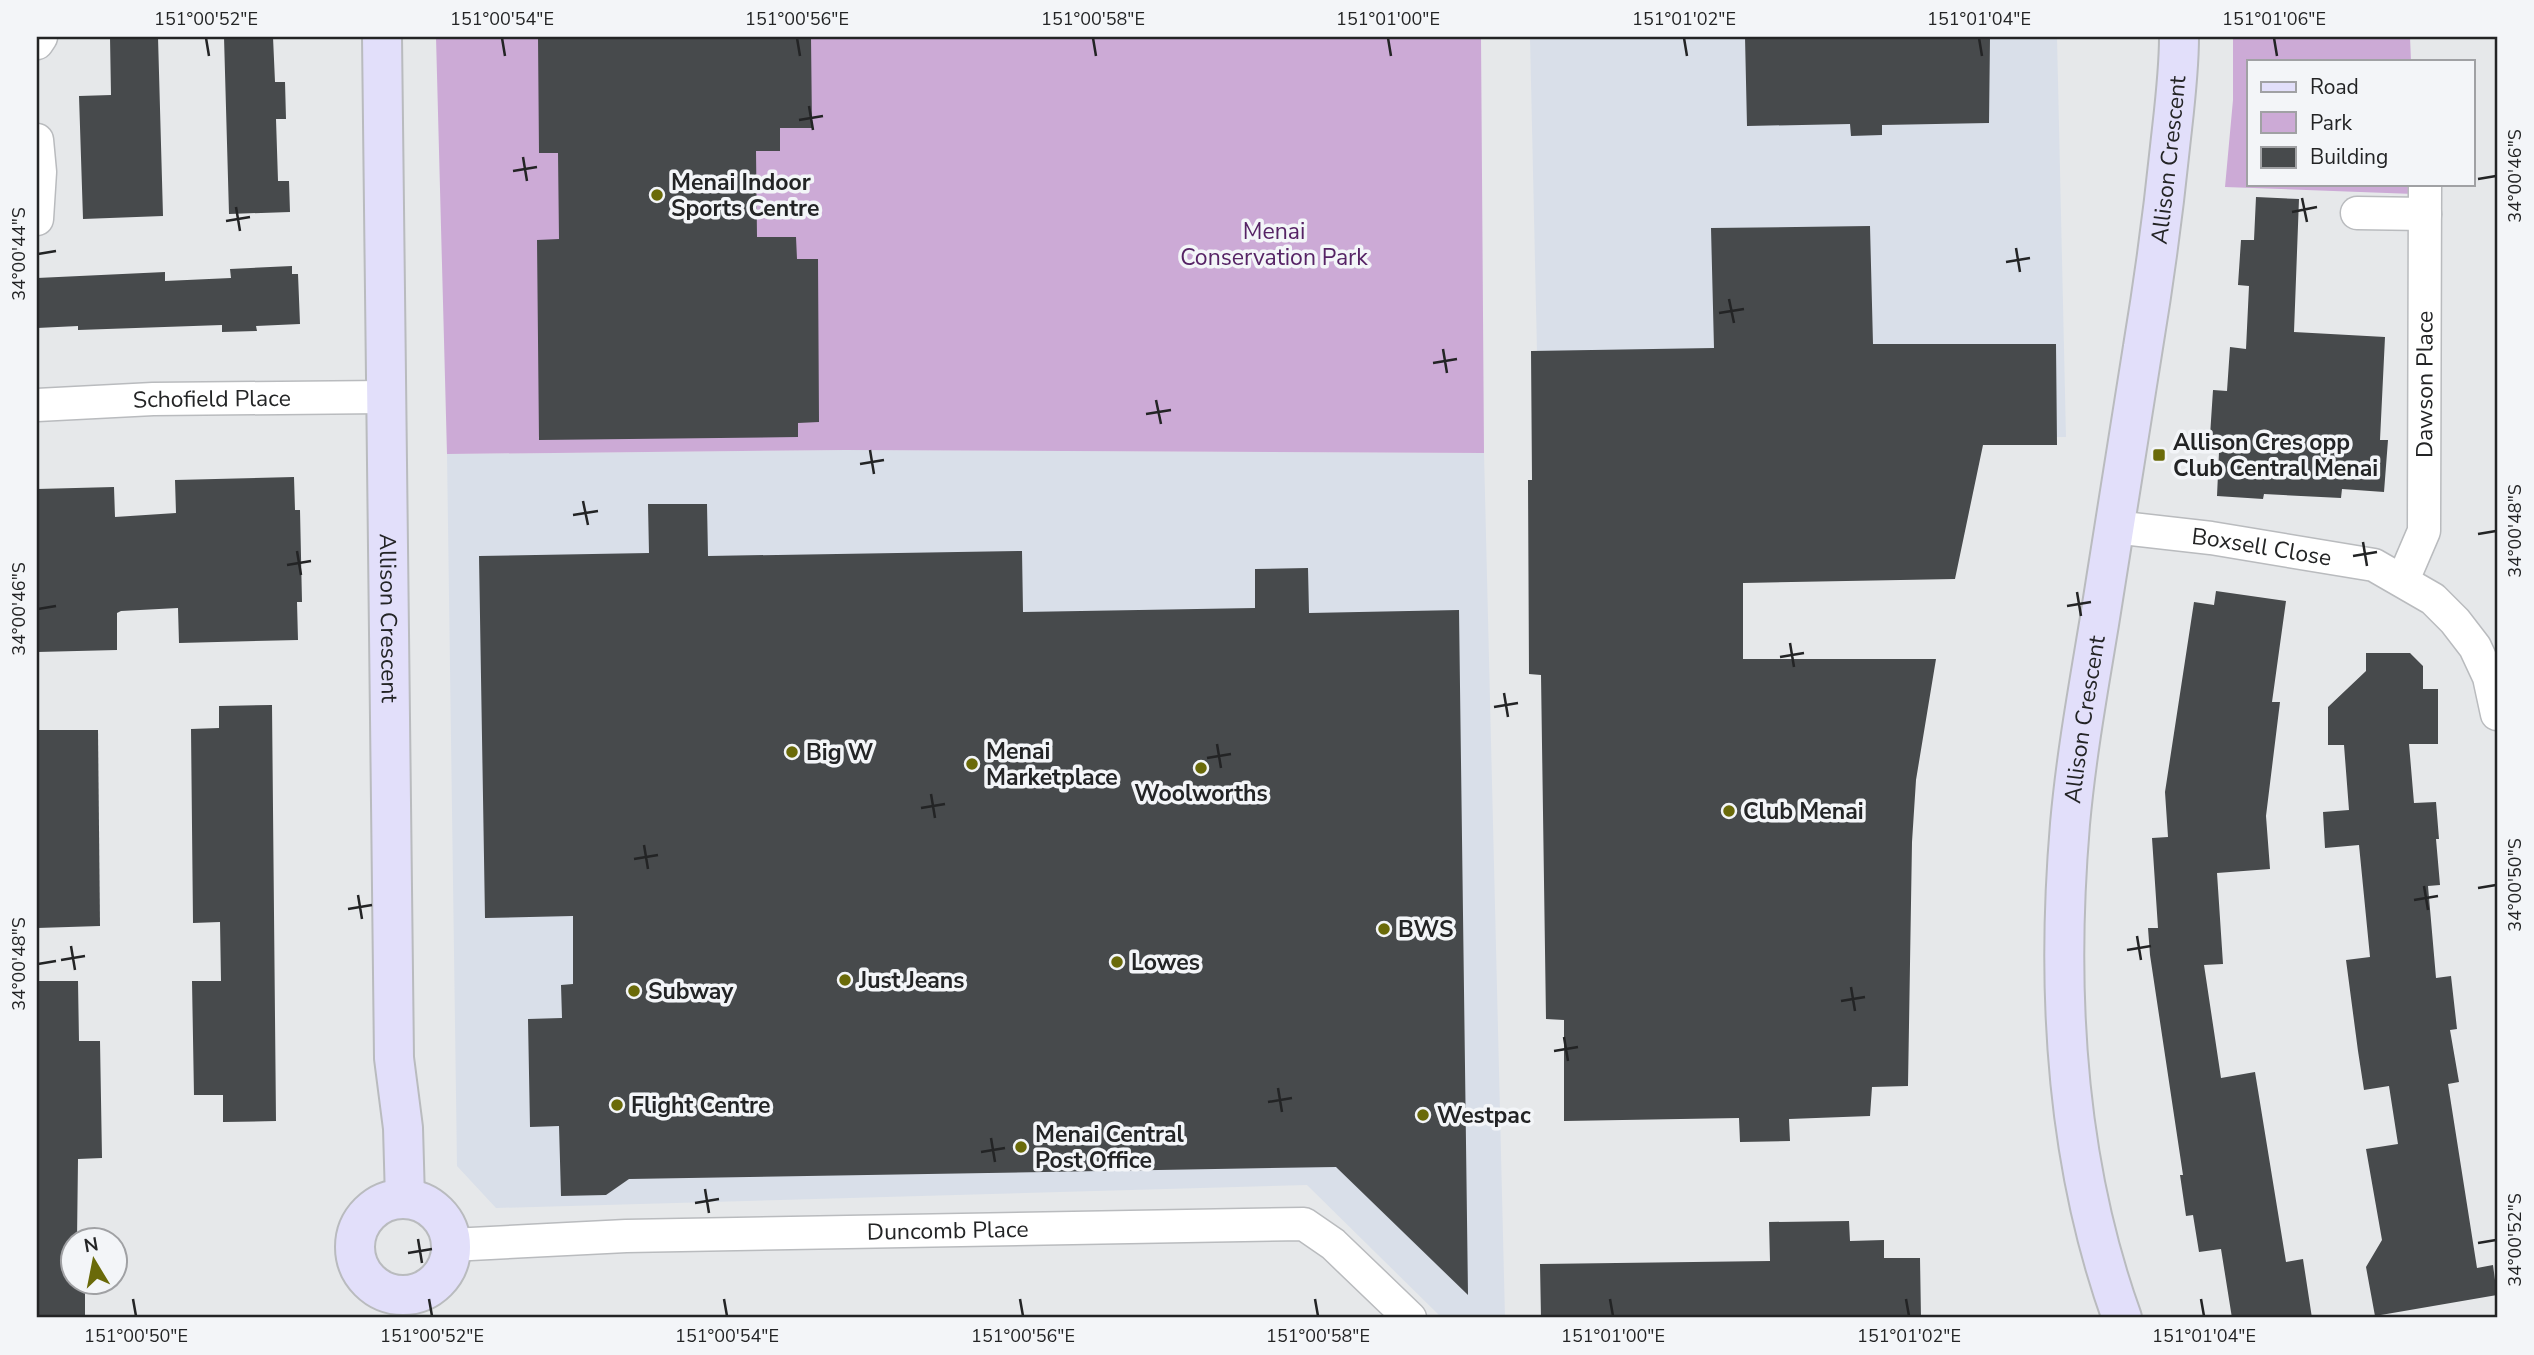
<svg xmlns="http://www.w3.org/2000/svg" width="2534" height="1355" viewBox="0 0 2534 1355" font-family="'Nunito Sans',sans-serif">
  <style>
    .built { fill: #d9dfe9 }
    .green { fill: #ccaad6 }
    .building { fill: #474a4c }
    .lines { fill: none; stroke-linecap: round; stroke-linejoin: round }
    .street-casing { stroke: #b9bbbe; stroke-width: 35 }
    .secondary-casing { stroke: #b9bbbe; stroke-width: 42 }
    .street { stroke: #fff; stroke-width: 32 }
    .secondary { stroke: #e2dffa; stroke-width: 38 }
    .ticks { fill: none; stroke: #232425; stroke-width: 2.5 }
    .poi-dot { fill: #6a6a09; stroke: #f3f5f8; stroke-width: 2.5 }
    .labels { text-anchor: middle; stroke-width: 7; stroke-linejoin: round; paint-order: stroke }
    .street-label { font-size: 23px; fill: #232425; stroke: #f3f5f8 }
    .poi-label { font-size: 23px; font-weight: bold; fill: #232425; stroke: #f3f5f8; text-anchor: start }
    .park-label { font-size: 23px; fill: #562365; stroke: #f3f5f8 }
    .neatline { fill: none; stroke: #232425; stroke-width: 2.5 }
    .ticks-label { font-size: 18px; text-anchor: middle; fill: #232425 }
  </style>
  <rect width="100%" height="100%" fill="#e6e8ea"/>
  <!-- built -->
  <g class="built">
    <polygon points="1530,37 2057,37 2066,437 1539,442"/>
    <polygon points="845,450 1484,453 1505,1318 1442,1318 1307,1185 496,1208 457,1166 447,454"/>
  </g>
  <!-- green -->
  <g class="green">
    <polygon points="436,37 1481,37 1484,453 845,450 447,454"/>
    <polygon points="2233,37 2410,37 2411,61 2249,61 2249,184 2413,184 2414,194 2225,187 2233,100"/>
  </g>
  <!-- building -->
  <g class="building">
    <polygon points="110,37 158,37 163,216 83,219 79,96 111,95"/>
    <polygon points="224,37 273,37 275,82 285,82 286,119 276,119 278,181 289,181 290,212 229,214"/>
    <polygon points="538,37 811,37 812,128 780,128 780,151 756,151 757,237 796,237 797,259 818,259 819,422 798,423 798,437 539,440 537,240 559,239 558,153 539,153"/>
    <polygon points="1745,37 1990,37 1989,123 1882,125 1882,135 1851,136 1850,124 1747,126"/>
    <polygon points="2256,197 2299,199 2294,332 2385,337 2380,440 2388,440 2384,492 2342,489 2341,498 2264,494 2263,499 2217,496 2219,452 2209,451 2213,390 2227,391 2230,347 2246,349 2249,286 2238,285 2241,240 2254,240"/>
    <polygon points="1870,226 1873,344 2056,344 2057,445 1983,445 1955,579 1743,583 1743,659 1936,659 1916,780 1912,842 1908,1086 1872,1087 1870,1116 1789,1119 1790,1141 1740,1142 1739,1118 1564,1121 1564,1020 1546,1019 1541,675 1529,674 1528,480 1532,480 1531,351 1714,348 1711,228"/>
    <polygon points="292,266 292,274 298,274 300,324 256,326 257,331 222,332 222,325 78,330 78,326 37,328 37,278 165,272 165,281 231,278 230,269"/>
    <polygon points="294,477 295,510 300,510 302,602 297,602 298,640 179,643 178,608 121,611 117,613 117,650 37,652 37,489 114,487 115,517 176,513 175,480"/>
    <polygon points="648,504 707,504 708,556 1022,551 1023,612 1255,608 1255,569 1308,568 1309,613 1459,610 1468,1295 1336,1167 629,1179 606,1195 561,1196 559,1126 530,1127 528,1019 562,1018 561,985 573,984 573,916 485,918 479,556 649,553"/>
    <polygon points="2216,591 2286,601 2272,702 2280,702 2266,816 2270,869 2217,873 2223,964 2204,965 2221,1078 2255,1072 2286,1262 2303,1259 2312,1318 2232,1318 2221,1249 2199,1252 2193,1215 2186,1216 2180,1175 2183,1175 2150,955 2148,928 2158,928 2152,838 2168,837 2165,792 2194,602 2214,605"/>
    <polygon points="2366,653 2410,653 2423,666 2423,689 2438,689 2438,744 2409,744 2414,803 2436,802 2439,839 2436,839 2440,885 2428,886 2436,978 2451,976 2457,1029 2450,1030 2459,1082 2448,1084 2477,1268 2493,1265 2497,1295 2375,1316 2366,1267 2382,1240 2366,1149 2398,1144 2389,1086 2364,1090 2358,1051 2346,960 2370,957 2359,845 2325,848 2323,812 2349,810 2344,745 2328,745 2328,707 2366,671"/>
    <polygon points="272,705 276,1121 223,1122 223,1095 194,1095 192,981 221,981 220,922 193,923 191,729 219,728 219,706"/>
    <polygon points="37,730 98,730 100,926 37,928"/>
    <polygon points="37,981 78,981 79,1041 100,1041 102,1158 78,1159 77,1240 74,1240 74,1282 85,1282 85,1318 37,1318"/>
    <polygon points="1849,1221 1850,1241 1884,1240 1884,1258 1920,1258 1921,1318 1541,1318 1540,1264 1770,1261 1769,1222"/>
  </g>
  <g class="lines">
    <!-- street casing -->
    <g class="street-casing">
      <g id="street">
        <polyline points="37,43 41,37"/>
        <polyline points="37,140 40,172 37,219"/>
        <polyline points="2357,213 2425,214"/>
        <path id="s1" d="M37,405l116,-6 232,-2"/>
        <path id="s2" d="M2114,527l97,11 163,27 59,34 22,22 20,26 14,30 8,37"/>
        <path id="s3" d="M2403,580l21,-49 1,-347"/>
        <path id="s4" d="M451,1245l175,-9 678,-12 29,20 77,74"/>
      </g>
    </g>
    <!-- secondary casing -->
    <g class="secondary-casing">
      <g id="secondary">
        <path id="s5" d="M382,37l12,1021 9,70 2,71"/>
        <circle cx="403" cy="1247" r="48"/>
        <path id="s6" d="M2122,1318c-57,-158 -66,-328 -52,-494 6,-67 18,-134 29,-200 14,-93 29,-185 44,-277 11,-66 20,-133 27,-200 4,-37 9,-73 9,-110"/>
      </g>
    </g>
    <!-- street -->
    <use href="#street" class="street"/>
    <!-- secondary -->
    <use href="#secondary" class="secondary"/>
  </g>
  <!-- ticks -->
  <path class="ticks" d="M206,38l3,18M502,38l3,18M797,38l3,18M1093,38l3,18M1388,38l3,18M1684,38l3,18M1979,38l3,18M2274,38l3,18M809,106l4,24M799,120l24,-4M523,157l4,24M513,171l24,-4M2478,179l18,-3M2302,198l5,24M236,207l4,24M2292,212l25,-5M226,221l24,-4M2016,248l4,24M38,254l18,-3M2006,262l24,-4M1729,299l5,24M1719,313l25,-4M1443,349l4,24M1433,363l24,-4M1156,400l5,24M1146,414l25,-4M870,450l4,24M860,464l24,-4M583,501l5,24M573,515l25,-4M2478,534l18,-3M2363,542l4,24M297,551l4,24M2353,556l24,-4M287,565l24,-4M2077,592l4,24M2067,606l24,-4M38,609l18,-3M1790,643l4,24M1780,657l24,-4M1504,693l4,24M1494,707l24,-4M1217,744l4,24M1207,758l24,-4M931,794l4,24M921,808l24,-4M644,845l4,24M634,859l24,-4M2424,886l4,24M2478,888l18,-3M358,895l4,24M2414,900l24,-4M348,909l24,-4M2137,936l4,24M71,946l4,24M2127,950l24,-4M61,960l24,-4M38,964l18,-3M1851,987l4,24M1841,1001l24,-4M1564,1037l4,24M1554,1051l24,-4M1278,1088l4,24M1268,1102l24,-4M991,1138l4,24M981,1152l24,-4M705,1189l4,24M695,1203l24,-4M418,1239l4,24M2478,1243l18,-3M408,1253l24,-4M133,1299l3,17M429,1299l3,17M724,1299l3,17M1020,1299l3,17M1315,1299l3,17M1610,1299l3,17M1906,1299l3,17M2201,1299l3,17"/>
  <!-- markers -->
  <g class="poi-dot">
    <circle cx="657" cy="195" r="7"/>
    <rect x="2152" y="448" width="14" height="14" rx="3.5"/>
    <circle cx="792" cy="752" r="7"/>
    <circle cx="972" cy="764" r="7"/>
    <circle cx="1201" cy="768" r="7"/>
    <circle cx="1729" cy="811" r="7"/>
    <circle cx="1384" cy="929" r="7"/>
    <circle cx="1117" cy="962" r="7"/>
    <circle cx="845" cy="980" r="7"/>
    <circle cx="634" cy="991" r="7"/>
    <circle cx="617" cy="1105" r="7"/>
    <circle cx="1423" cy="1115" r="7"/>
    <circle cx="1021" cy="1147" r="7"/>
  </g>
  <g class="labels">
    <!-- street labels -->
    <g class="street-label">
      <text dy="8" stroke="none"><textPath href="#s6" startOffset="1172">Allison Crescent</textPath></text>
      <text dy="8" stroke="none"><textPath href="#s3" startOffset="200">Dawson Place</textPath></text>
      <text dy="8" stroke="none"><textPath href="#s1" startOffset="175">Schofield Place</textPath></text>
      <text dy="8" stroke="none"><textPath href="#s2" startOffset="149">Boxsell Close</textPath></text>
      <text dy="8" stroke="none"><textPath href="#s5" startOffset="581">Allison Crescent</textPath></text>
      <text dy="8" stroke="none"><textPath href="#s6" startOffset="606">Allison Crescent</textPath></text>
      <text dy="8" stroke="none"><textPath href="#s4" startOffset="497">Duncomb Place</textPath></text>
    </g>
    <!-- poi labels -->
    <g class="poi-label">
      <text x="671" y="190">Menai Indoor<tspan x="671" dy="26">Sports Centre</tspan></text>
      <text x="2173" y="450">Allison Cres opp<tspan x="2173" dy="26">Club Central Menai</tspan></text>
      <text x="986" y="759">Menai<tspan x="986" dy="26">Marketplace</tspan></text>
      <text x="806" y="760">Big W</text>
      <text x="1201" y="801" text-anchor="middle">Woolworths</text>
      <text x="1743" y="819">Club Menai</text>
      <text x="1398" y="937">BWS</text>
      <text x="1131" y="970">Lowes</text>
      <text x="859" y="988">Just Jeans</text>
      <text x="648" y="999">Subway</text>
      <text x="631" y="1113">Flight Centre</text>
      <text x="1437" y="1123">Westpac</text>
      <text x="1035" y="1142">Menai Central<tspan x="1035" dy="26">Post Office</tspan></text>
    </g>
    <!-- park labels -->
    <g class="park-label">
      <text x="1274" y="239">Menai<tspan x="1274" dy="26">Conservation Park</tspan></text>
    </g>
  </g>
  <!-- border -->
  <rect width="2534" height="1355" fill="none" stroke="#f3f5f8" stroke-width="77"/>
  <!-- legend -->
  <rect x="2247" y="60" width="228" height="126" fill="#f3f5f8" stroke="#a0a1a4" stroke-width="2"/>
  <rect x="2261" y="82" width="35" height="10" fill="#e2dffa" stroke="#a0a1a4" stroke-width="2"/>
  <text x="2310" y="94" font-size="21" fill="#232425">Road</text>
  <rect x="2261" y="112" width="35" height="21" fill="#ccaad6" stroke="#a0a1a4" stroke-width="2"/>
  <text x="2310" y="130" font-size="21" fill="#232425">Park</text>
  <rect x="2261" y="147" width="35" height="21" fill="#474a4c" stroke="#a0a1a4" stroke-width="2"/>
  <text x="2310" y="164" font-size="21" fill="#232425">Building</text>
  <!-- north arrow -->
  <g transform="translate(94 1261) rotate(350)"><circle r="33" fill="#f3f5f8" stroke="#a0a1a4" stroke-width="2"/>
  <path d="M0-5L12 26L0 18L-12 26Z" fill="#6a6a09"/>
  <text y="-10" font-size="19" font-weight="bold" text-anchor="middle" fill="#232425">N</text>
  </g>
  <rect x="38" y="38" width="2458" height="1278" class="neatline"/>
  <g class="ticks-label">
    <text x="206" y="25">151°00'52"E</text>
    <text x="502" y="25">151°00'54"E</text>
    <text x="797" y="25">151°00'56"E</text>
    <text x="1093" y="25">151°00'58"E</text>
    <text x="1388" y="25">151°01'00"E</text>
    <text x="1684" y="25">151°01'02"E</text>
    <text x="1979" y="25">151°01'04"E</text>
    <text x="2274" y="25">151°01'06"E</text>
    <text transform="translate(2515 176) rotate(-90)" y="6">34°00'46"S</text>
    <text transform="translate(19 254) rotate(-90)" y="6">34°00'44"S</text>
    <text transform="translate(2515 531) rotate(-90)" y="6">34°00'48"S</text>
    <text transform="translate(19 609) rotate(-90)" y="6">34°00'46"S</text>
    <text transform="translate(2515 885) rotate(-90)" y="6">34°00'50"S</text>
    <text transform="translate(19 964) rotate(-90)" y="6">34°00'48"S</text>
    <text transform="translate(2515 1240) rotate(-90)" y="6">34°00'52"S</text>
    <text x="136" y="1342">151°00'50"E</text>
    <text x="432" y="1342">151°00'52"E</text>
    <text x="727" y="1342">151°00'54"E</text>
    <text x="1023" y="1342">151°00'56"E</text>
    <text x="1318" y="1342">151°00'58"E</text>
    <text x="1613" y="1342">151°01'00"E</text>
    <text x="1909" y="1342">151°01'02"E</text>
    <text x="2204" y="1342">151°01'04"E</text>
  </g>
</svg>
